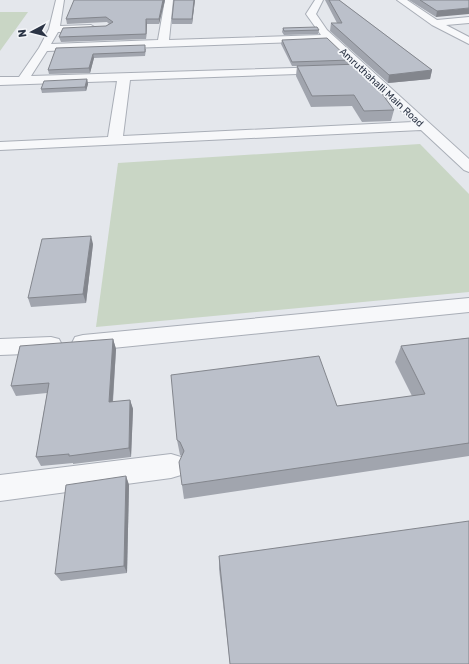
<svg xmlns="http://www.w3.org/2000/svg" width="469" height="664" viewBox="0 0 469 664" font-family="Rubik,sans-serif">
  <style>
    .green { fill: #c9d6c5 }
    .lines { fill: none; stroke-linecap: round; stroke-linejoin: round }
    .street-casing { stroke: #a9aeb7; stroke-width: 2 }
    .street { fill: #f7f8fa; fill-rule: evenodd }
    .wall { fill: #a1a5ae }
    .shaded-wall { fill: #83868d }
    .building { fill: #bbc0ca; stroke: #83868d }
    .labels { text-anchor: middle; stroke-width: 3.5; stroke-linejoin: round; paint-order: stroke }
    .far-street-label { font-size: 10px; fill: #2b3445; stroke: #f4f6f9 }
  </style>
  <rect width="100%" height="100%" fill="#e4e7ec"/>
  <!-- green -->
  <g class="green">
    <polygon points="0,12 28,12 0,51"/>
    <polygon points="420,144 469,194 469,292 96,327 118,163"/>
  </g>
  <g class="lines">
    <!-- street casing -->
    <g class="street-casing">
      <g id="street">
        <path d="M56,0h8l-4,26 31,-1 5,3 -5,3 -33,1 -7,12 107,-4 7,-40h8l-4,40 152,-5 -15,-21 9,-14h8l-7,14 11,16 142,129v13l-5,-2 -43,-40 -421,20v-8l108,-5 9,-56 -117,4v-8h19l20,-29 10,-19zM327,41l86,81 -290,14 7,-56 196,-7 4,-1 2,-2 -2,-2 -4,-1 -295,9 16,-25z"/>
        <polygon points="397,0 407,0 437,20 469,17 469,23 446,25 469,37 469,44 432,25"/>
        <polygon points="469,298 469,312 83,351 75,349 72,343 75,337 83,335"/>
        <polygon points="51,337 59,339 62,345 59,351 51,353 0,355 0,339"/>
        <polygon points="171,454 181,457 185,466 181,475 171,478 0,501 0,475"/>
      </g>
    </g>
    <!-- street -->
    <use href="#street" class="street"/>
  </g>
  <!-- wall -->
  <g class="wall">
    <polygon points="165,0 159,24 147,24 146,39 61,42 59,37 106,26 109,24 107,22 67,24 66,19"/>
    <polygon points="195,0 192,24 172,24 172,19"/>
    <polygon points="325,0 339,0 432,70 430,79 388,83 330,31 331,23 337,23"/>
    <polygon points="409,0 469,0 436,17"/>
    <polygon points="283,28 319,30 318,34 284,35 282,32"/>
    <polygon points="282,40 350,60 349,65 372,79 394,110 391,121 362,122 352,106 311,107 296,76 297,66 292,66 281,44"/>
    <polygon points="56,48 146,49 145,56 94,58 90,73 49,74 48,70"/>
    <polygon points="87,79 88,84 86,91 42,93 41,89"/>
    <polygon points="93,244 86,303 31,307 28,298"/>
    <polygon points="469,338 469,456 184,499 182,485 182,456 180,455 177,440 337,406 412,396 395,362 401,346"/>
    <polygon points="113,339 116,349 113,402 130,400 133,409 131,457 73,464 73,463 41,466 36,457 47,393 16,396 11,386"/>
    <polygon points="126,476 129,485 127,573 61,581 55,574"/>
    <polygon points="219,556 469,664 230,664 219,569"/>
  </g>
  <!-- shaded-wall -->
  <g class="shaded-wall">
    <polygon points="163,0 165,0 159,24 159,19"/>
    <polygon points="194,0 195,0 192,24 192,19"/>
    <polygon points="469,8 469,14 436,17 437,11"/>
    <polygon points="146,19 147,24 146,39"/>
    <polygon points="93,54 94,58 90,73 89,68"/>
    <polygon points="432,70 430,79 388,83 389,75"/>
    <polygon points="372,74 370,85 368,75"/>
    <polygon points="87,79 88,84 86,91 85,87"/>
    <polygon points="91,236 93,244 86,303 83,294"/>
    <polygon points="113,339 116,349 112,411 109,402"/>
    <polygon points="130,400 133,409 131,457 129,448"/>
    <polygon points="126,476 129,485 127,573 124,566"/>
  </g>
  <!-- building -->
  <g class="building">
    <polygon points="74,0 163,0 159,19 146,19 146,34 59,37 63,28 106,26 113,22 106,17 66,19"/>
    <polygon points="174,0 194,0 192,19 172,19"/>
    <polygon points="329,0 339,0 432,70 389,75 331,23 342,23"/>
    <polygon points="420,0 469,0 469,8 437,11"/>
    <polygon points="317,27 319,30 284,31 283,28"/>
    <polygon points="327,38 350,60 292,62 282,40"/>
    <polygon points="145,45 145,52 93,54 89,68 48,70 56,48"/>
    <polygon points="361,64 372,74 368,75 394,110 364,111 354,95 312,96 297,66"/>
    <polygon points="87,79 85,87 41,89 44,81"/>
    <polygon points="91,236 83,294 28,298 42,239"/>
    <polygon points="469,338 469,443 182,485 179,462 184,451 180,442 177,440 171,375 319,356 337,406 425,394 401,346"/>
    <polygon points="113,339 109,402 130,400 129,448 69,456 69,454 36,457 49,383 11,386 20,346"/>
    <polygon points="126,476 124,566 55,574 66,485"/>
    <polygon points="469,521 469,664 230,664 219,556"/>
  </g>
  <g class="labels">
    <!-- far-street labels -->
    <g class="far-street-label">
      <text transform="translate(382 87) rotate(43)" y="4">Amruthahalli Main Road</text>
    </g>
  </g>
  <!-- north arrow -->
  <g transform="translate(32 32) rotate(263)" stroke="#f4f6f9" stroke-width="3" paint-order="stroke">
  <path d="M0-3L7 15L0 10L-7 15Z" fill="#2b3445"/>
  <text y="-6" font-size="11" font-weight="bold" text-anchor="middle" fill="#2b3445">N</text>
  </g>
</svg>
